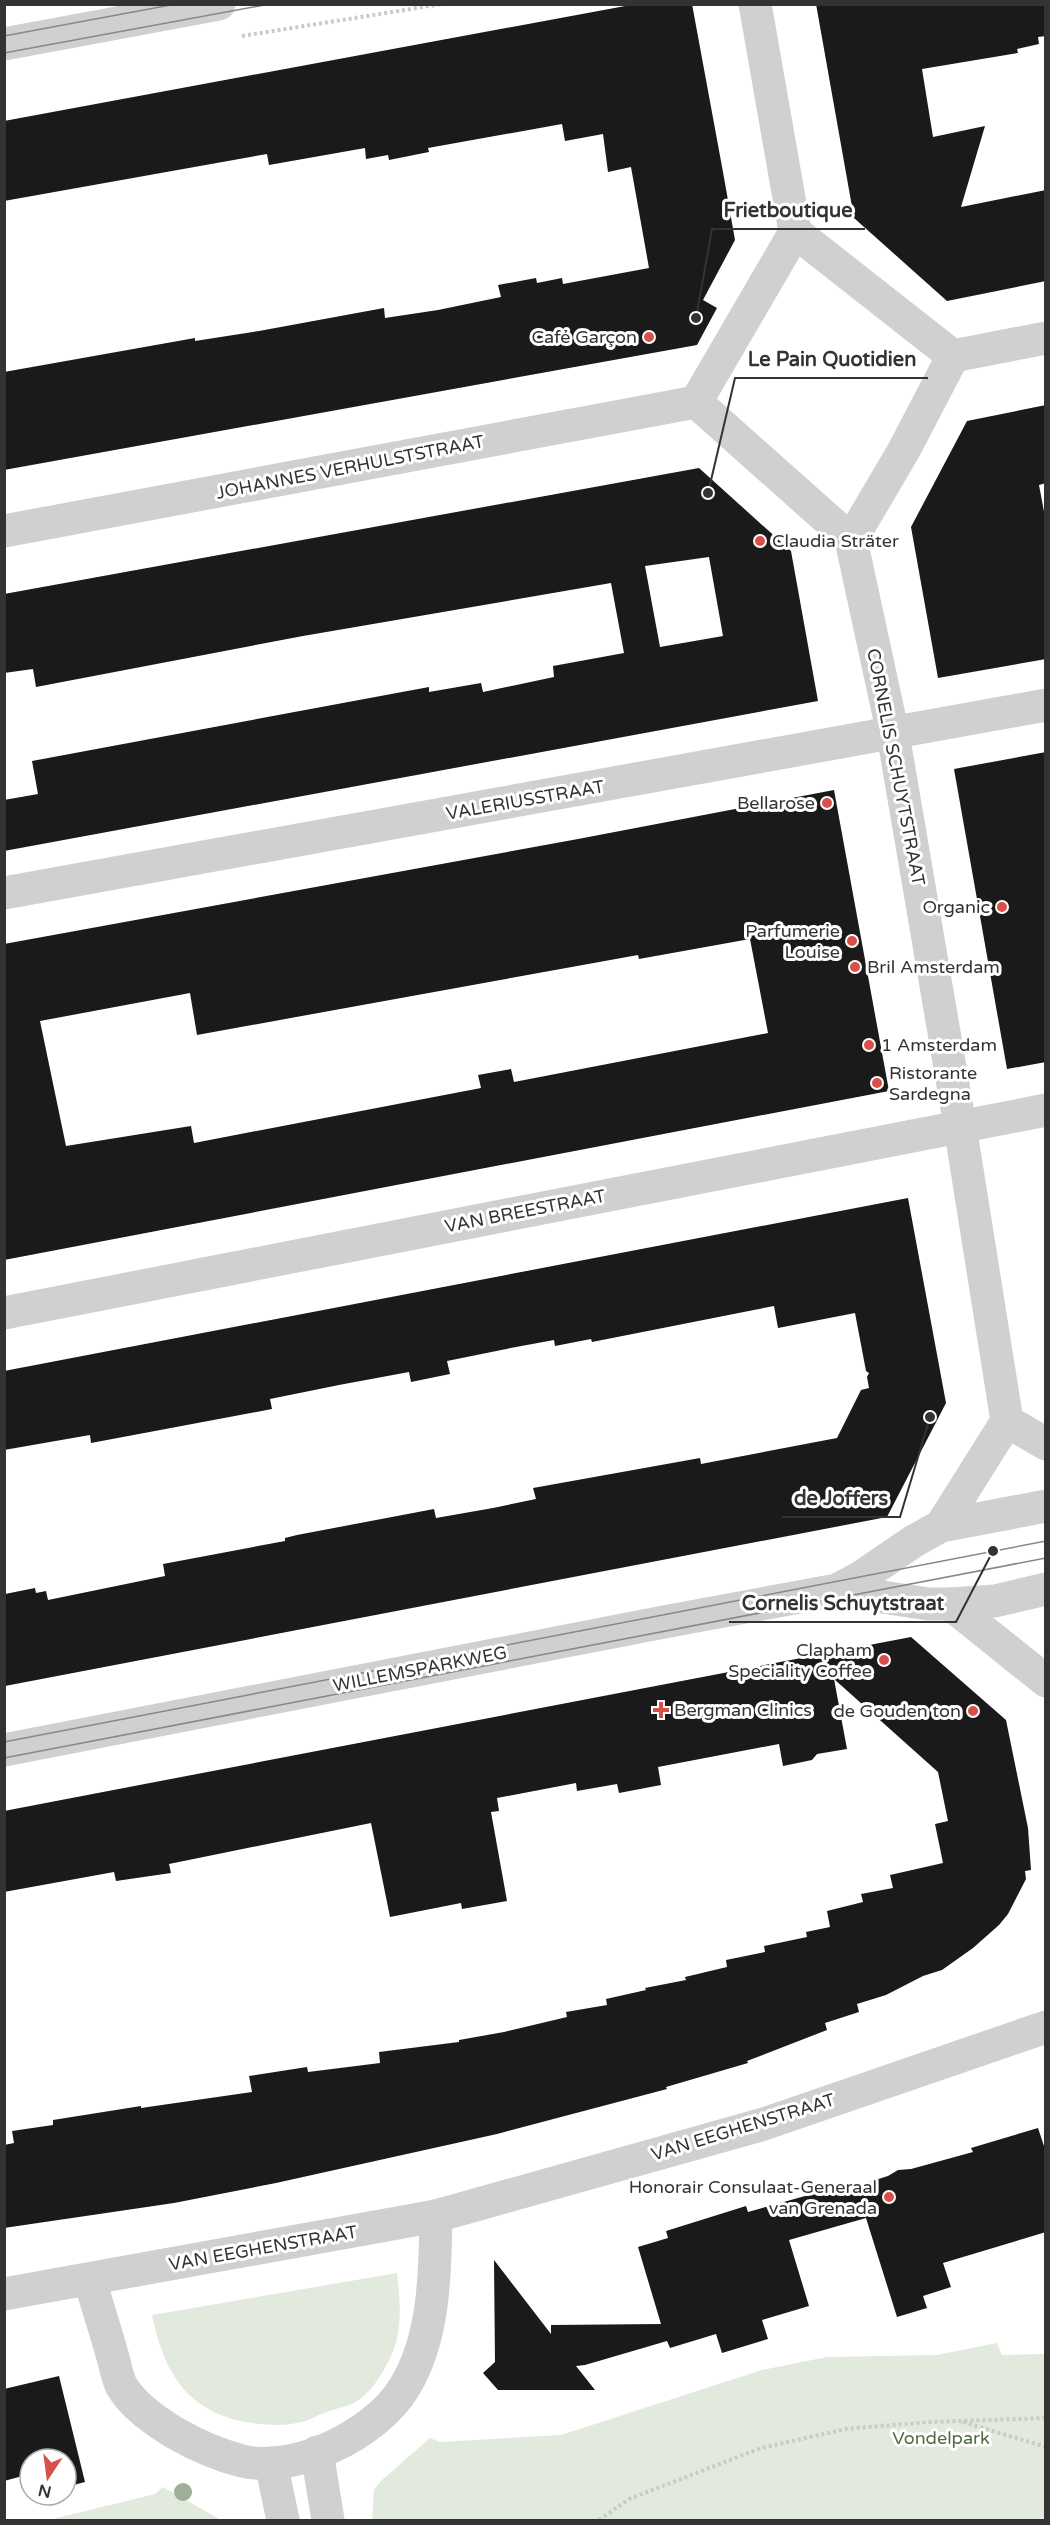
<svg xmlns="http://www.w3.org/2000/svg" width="1050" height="2525" viewBox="0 0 1050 2525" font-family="'Varela Round',sans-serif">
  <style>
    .green { fill: #e2e9dd }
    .building { fill: #1a1a1a; fill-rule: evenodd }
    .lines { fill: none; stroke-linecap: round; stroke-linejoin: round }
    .path { stroke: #cacaca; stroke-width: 4; stroke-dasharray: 3 3; stroke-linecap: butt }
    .pedestrian { stroke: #d0d0d0; stroke-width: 33 }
    .minor { stroke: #d0d0d0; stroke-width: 33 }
    .tertiary { stroke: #d0d0d0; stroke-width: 33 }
    .tram { stroke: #888; stroke-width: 1.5 }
    .tree { fill: #9fae98 }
    .poi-dot { fill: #d5514a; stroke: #fff; stroke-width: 2 }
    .labels { text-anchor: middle; stroke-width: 6; stroke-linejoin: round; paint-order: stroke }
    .poi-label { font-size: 18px; fill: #333; stroke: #fff; text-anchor: end }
    .street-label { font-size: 18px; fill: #333; stroke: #fff }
    .park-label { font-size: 18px; fill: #516b44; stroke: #fff }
    .leader { fill: none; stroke: #333; stroke-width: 2 }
    .callout-dot { fill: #333; stroke: #fff; stroke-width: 2 }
    .callout-label { font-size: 20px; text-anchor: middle; font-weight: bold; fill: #333; stroke: #fff; stroke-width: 6; stroke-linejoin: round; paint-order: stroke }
  </style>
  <rect width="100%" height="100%" fill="#fff"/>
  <!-- green -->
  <g class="green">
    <path d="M397,2273c3,27 6,55 -5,81 -7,16 -20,38 -35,47 -8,6 -21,7 -30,11 -10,3 -20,10 -30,11 -15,3 -30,2 -45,0 -63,-9 -88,-49 -100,-108z"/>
    <polygon points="997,2343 1002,2355 1045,2354 1045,2520 372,2520 374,2490 381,2481 430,2438 440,2442 561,2435 762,2370 827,2357 937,2355"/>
    <polygon points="163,2487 221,2520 49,2520 155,2494"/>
  </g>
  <!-- building -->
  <g class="building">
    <polygon points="636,4 692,4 723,172 735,240 703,300 717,308 697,345 4,470 4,372 195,338 195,341 259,331 384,308 385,318 438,310 501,297 498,285 536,278 537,283 562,278 563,284 649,268 631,167 608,172 603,134 565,141 562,124 428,148 429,152 389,160 388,155 366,159 365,148 269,165 267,154 4,201 4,121"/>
    <polygon points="816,4 1046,4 1046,36 1038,37 1039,44 1017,49 1018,53 922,69 933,137 985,126 961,207 1046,190 1046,281 947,301 854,218"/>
    <polygon points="1046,405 1046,483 1039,485 1046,522 1046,659 938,678 911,527 967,421"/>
    <path d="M699,468l92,83 27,150 -814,150v-51l34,-6 -6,-33 397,-74v5l52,-9 2,9 71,-15 -1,-11 71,-13 -13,-70 -308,53 -267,51 -3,-18 -29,4v-79zM709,557l14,79 -63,11 -15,-81z"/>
    <polygon points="1046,752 1046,1062 1007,1069 954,769"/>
    <path d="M834,790l55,301 -885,169v-316l574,-105zM750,939l18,94 -254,49 -3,-13 -33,6 3,13 -287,55 -3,-17 -125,20 -26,-125 150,-28 7,42 441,-80 1,4z"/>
    <polygon points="908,1198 946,1403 887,1517 5,1686 5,1594 35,1588 36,1593 46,1591 48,1600 165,1576 163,1564 285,1541 285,1538 297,1535 434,1509 436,1518 493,1508 536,1499 533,1488 700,1458 701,1464 837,1438 861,1390 869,1388 867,1377 869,1373 866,1371 855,1313 778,1328 774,1306 592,1342 591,1339 555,1346 554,1340 516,1347 447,1361 450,1374 411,1382 409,1372 339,1385 270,1399 272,1409 91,1443 90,1435 4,1450 4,1371"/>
    <polygon points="911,1637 1006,1720 1028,1828 1031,1870 1025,1871 1026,1879 1008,1914 999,1925 973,1948 942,1970 923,1976 886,1995 857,2004 859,2012 825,2023 827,2030 747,2061 748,2063 666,2087 667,2089 497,2134 276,2183 174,2203 4,2228 4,2145 14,2143 12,2131 53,2125 53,2120 141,2106 141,2108 252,2092 249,2076 307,2067 308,2072 380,2063 379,2052 459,2042 459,2040 504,2032 567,2017 566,2012 607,2005 606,1999 646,1990 645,1988 686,1980 685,1977 727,1967 726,1960 765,1952 764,1946 807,1937 806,1932 830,1927 827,1911 863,1902 861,1894 893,1888 890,1875 943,1863 935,1824 948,1821 938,1772 834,1679 847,1749 817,1754 812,1760 783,1766 779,1744 658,1767 661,1785 619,1793 617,1784 577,1791 576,1783 497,1798 499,1811 491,1812 507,1901 462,1909 461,1903 390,1917 371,1823 169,1864 171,1873 116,1881 114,1872 4,1892 4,1811"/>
    <polygon points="1038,2128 1046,2152 1046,2232 943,2263 951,2287 923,2296 927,2308 897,2317 866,2218 789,2240 809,2306 762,2320 768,2339 722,2353 716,2334 670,2348 667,2341 585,2365 576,2366 595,2390 498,2390 483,2373 495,2362 494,2260 551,2334 551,2325 661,2324 638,2247 668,2238 666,2231 746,2206 748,2212 823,2191 825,2196 888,2176 898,2170 911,2169 973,2152 971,2148"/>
    <polygon points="59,2376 85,2482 66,2487 66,2459 30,2459 30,2474 4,2481 4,2389"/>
  </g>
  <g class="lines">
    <!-- path -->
    <g class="path">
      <polyline points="242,36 442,4"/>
      <polyline points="963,2422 1046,2447"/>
      <polyline points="599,2520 629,2499 761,2448 846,2429 930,2422 1046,2418"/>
    </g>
    <!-- pedestrian -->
    <g class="pedestrian">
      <polyline points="317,2452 328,2520"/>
      <polyline points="271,2463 283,2520"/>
    </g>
    <!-- minor -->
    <g class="minor">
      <polyline points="755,4 795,232"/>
      <polyline points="795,232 953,356"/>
      <polyline points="953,356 1046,338"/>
      <polyline points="696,402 851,540"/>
      <polyline points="696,402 795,232"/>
      <polyline points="4,531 696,402"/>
      <polyline points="851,540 893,734 960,1126 1007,1421 941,1526"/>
      <polyline points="851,540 904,450 953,356"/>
      <polyline points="4,893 1046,705"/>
      <polyline points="4,1313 1046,1110"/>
      <polyline points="1007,1421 1046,1444"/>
      <polyline points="950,1604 1046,1681"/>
      <path d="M90,2280c7,25 15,49 22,74 3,10 5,22 9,31 12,21 34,36 54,48 21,12 43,22 67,28 53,13 134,-27 162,-73 31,-50 31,-115 32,-172"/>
      <polyline points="4,2294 436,2216 764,2124 1046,2027"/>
    </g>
    <!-- tertiary -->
    <g class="tertiary">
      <polyline points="4,44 219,4"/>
      <polyline points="837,1590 861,1577 914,1541 941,1526 1046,1506"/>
      <polyline points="4,1750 664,1622 837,1590 928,1604 950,1604 995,1601 1046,1589"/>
    </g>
    <!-- tram -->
    <g class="tram">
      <polyline points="4,36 176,4"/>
      <polyline points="4,53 270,4"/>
      <polyline points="4,1742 1046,1541"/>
      <polyline points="4,1758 1046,1558"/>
    </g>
  </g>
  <!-- trees -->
  <circle class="tree" cx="183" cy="2492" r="9"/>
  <!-- markers -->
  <g class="poi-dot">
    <circle cx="649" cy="337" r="6"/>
    <circle cx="760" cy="541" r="6"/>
    <circle cx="827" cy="803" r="6"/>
    <circle cx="1002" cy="907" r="6"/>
    <circle cx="852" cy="941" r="6"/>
    <circle cx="855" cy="967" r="6"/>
    <circle cx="869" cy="1045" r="6"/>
    <circle cx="877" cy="1083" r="6"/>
    <circle cx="884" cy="1660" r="6"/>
    <path d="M658 1701h6v6h6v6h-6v6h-6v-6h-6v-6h6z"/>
    <circle cx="973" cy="1711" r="6"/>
    <circle cx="889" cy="2197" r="6"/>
  </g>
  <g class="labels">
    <!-- poi labels -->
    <g class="poi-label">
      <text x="637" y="343">Café Garçon</text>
      <text x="772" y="547" text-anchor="start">Claudia Sträter</text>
      <text x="815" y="809">Bellarose</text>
      <text x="990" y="913">Organic</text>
      <text x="840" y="937">Parfumerie<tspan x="840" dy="21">Louise</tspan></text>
      <text x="867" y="973" text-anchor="start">Bril Amsterdam</text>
      <text x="881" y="1051" text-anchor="start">1 Amsterdam</text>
      <text x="889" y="1079" text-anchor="start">Ristorante<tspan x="889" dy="21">Sardegna</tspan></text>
      <text x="872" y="1656">Clapham<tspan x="872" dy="21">Speciality Coffee</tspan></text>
      <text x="674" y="1716" text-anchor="start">Bergman Clinics</text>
      <text x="961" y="1717">de Gouden ton</text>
      <text x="877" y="2193">Honorair Consulaat-Generaal<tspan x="877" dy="21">van Grenada</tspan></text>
    </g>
    <!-- street labels -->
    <g class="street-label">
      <text transform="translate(350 467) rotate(-11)" y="6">JOHANNES VERHULSTSTRAAT</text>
      <text transform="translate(896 767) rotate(79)" y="6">CORNELIS SCHUYTSTRAAT</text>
      <text transform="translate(525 800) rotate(-10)" y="6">VALERIUSSTRAAT</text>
      <text transform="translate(525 1211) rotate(-11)" y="6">VAN BREESTRAAT</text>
      <text transform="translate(420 1669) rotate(-11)" y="6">WILLEMSPARKWEG</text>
      <text transform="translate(743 2127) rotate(-17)" y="6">VAN EEGHENSTRAAT</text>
      <text transform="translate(263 2248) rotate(-10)" y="6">VAN EEGHENSTRAAT</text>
    </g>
    <!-- park labels -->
    <g class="park-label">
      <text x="941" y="2444">Vondelpark</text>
    </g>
  </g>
  <!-- callouts -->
  <path class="leader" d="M696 318L712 229H865M708 493L735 378H928M930 1417L900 1517H782M993 1551L956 1622H729"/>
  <g class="callout-dot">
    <circle cx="696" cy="318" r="6"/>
    <circle cx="708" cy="493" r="6"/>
    <circle cx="930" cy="1417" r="6"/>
    <circle cx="993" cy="1551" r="6"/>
  </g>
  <g class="callout-label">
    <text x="788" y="217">Frietboutique</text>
    <text x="832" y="366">Le Pain Quotidien</text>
    <text x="841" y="1505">de Joffers</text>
    <text x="843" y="1610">Cornelis Schuytstraat</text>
  </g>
  <!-- border -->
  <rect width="1050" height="2525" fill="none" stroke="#333333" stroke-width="12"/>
  <!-- north arrow -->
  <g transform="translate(48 2477) rotate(193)"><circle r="28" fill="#ffffff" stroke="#adadad" stroke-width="1.5"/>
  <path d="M0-4.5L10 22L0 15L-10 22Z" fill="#d5514a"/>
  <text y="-9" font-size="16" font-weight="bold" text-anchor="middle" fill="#333333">N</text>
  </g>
</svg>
